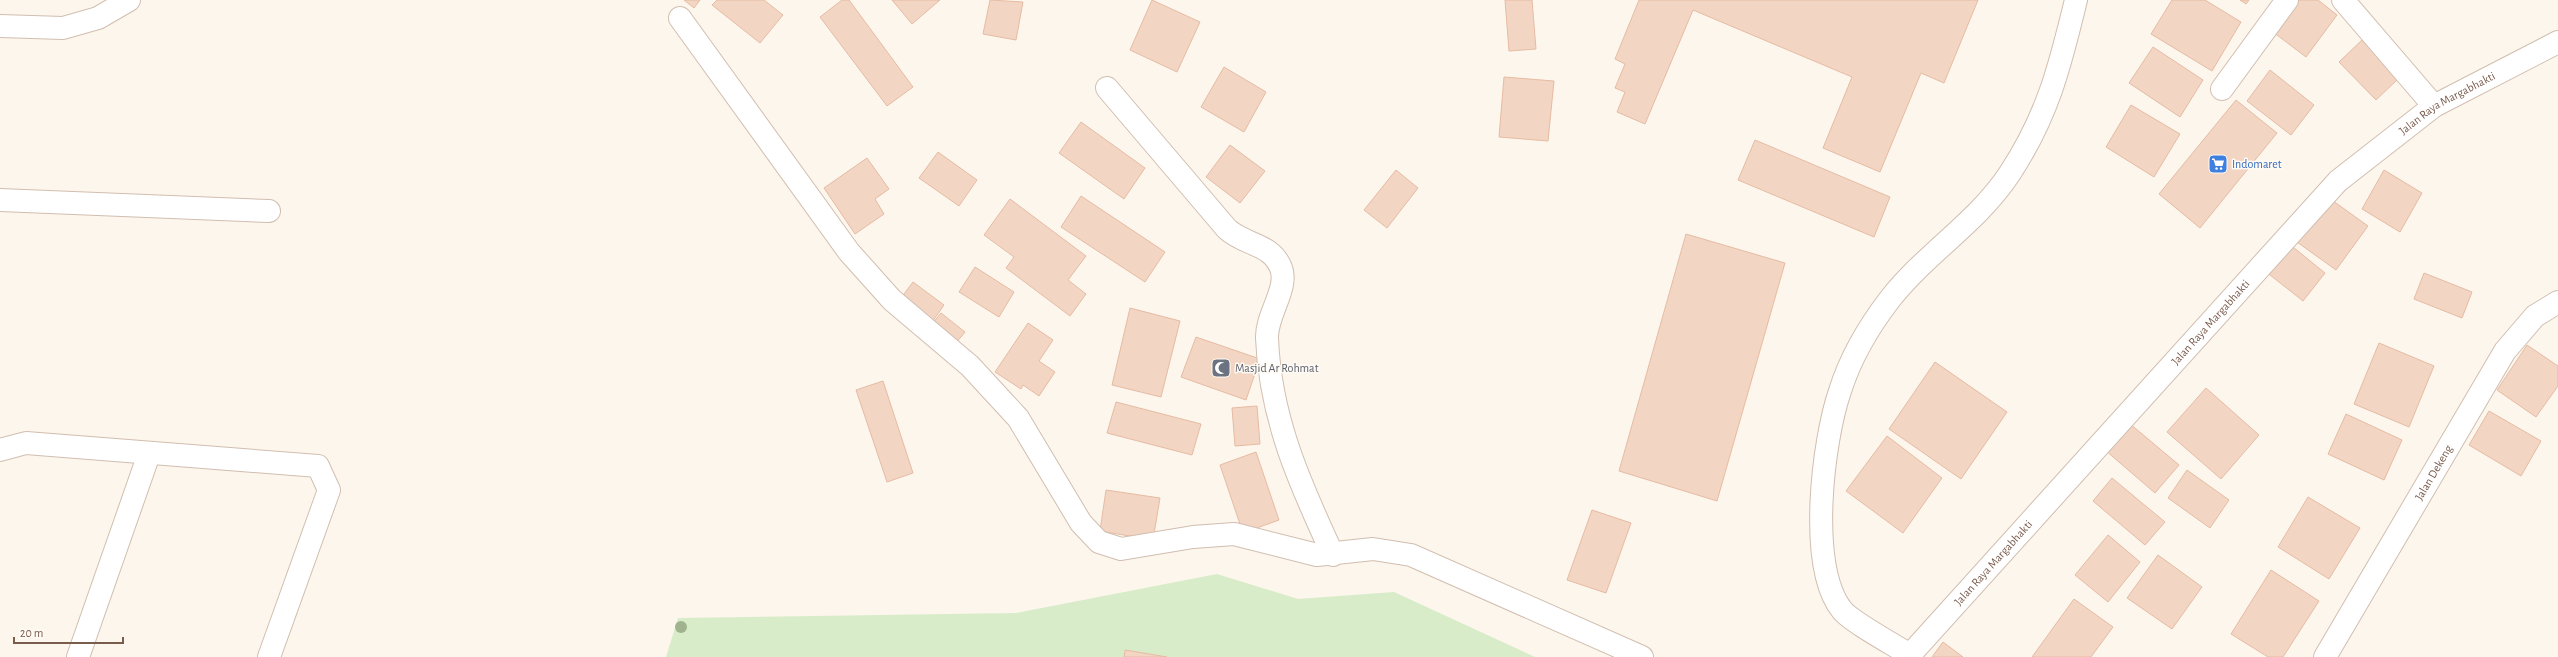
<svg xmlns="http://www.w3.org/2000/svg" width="2558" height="657" viewBox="0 0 2558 657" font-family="'Alegreya Sans',sans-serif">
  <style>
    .green { fill: #d8ecc9 }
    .building { fill: #f3d5c3; stroke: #e6bba3 }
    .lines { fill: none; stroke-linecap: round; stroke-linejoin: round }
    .minor-casing { stroke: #d1beb0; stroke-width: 24 }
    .minor { stroke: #fff; stroke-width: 22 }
    .tree { fill: #a0b28e }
    .labels { text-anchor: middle; stroke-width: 3; stroke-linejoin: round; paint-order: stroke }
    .street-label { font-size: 12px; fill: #7a5c4d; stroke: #fffaf3 }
    .shop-label { font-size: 12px; fill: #366cbe; stroke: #fffaf3; text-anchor: start }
    .worship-label { font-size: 12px; fill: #5b616d; stroke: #fffaf3; text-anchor: start }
  </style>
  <rect width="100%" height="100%" fill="#fdf6ec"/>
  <!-- green -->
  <polygon class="green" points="1217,574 1298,599 1394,592 1535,657 666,657 678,618 1016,613"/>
  <!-- building -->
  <g class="building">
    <polygon points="684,0 700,0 694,8"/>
    <polygon points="717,0 764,0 783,15 760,43 712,5"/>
    <polygon points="842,0 849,0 913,87 887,106 820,17"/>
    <polygon points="892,0 940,0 912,24"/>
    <polygon points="990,0 1023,2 1016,40 983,34"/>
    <polygon points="1152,0 1200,22 1177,72 1130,50"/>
    <polygon points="1505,0 1532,0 1536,49 1509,51"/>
    <polygon points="1639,0 1978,0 1944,83 1921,73 1880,172 1823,148 1852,77 1693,10 1645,124 1617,112 1625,92 1615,88 1625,64 1615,59"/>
    <polygon points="2172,0 2205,0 2241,22 2212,71 2151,34"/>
    <polygon points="2240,0 2249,0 2246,4"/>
    <polygon points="2296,0 2318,0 2337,15 2306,57 2273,32"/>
    <polygon points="2362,40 2399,78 2376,100 2339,62"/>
    <polygon points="2153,47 2203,80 2180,117 2129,83"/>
    <polygon points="1224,67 1266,92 1244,132 1201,107"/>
    <polygon points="2270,70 2314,105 2291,135 2247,101"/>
    <polygon points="1504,77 1554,81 1548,141 1499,137"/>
    <polygon points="2236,100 2277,133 2200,228 2159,194"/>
    <polygon points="2131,105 2180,134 2154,177 2106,147"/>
    <polygon points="1081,122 1145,168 1124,199 1059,153"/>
    <polygon points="1755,140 1890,197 1874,237 1738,180"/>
    <polygon points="1230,145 1265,171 1240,203 1206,177"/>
    <polygon points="938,152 977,180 959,206 919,178"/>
    <polygon points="867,158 889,189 875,199 884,214 855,234 824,188"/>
    <polygon points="1396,170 1418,188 1387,228 1364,210"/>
    <polygon points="2384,170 2422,193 2400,232 2362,209"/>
    <polygon points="1081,196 1165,252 1145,282 1061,227"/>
    <polygon points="2329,198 2368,226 2336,270 2297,242"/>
    <polygon points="1010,199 1086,256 1068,280 1086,294 1070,316 1006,268 1014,257 984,235"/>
    <polygon points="1686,234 1785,263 1717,501 1619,471"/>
    <polygon points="2288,243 2325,273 2303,301 2265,271"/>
    <polygon points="975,267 1014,292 999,317 959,292"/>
    <polygon points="2424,273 2472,292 2462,318 2414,299"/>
    <polygon points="913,282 944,305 930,325 898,302"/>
    <polygon points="1130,308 1180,321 1161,397 1112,385"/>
    <polygon points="941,313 965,332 956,343 932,324"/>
    <polygon points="1028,323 1053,340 1039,361 1055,372 1039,396 1023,385 1021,389 995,372"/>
    <polygon points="1196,337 1260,359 1246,400 1181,377"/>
    <polygon points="2379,343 2434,366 2409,427 2354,404"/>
    <polygon points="2527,345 2558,366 2558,386 2536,417 2497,390"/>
    <polygon points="1935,362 2007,412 1961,479 1889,429"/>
    <polygon points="883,381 913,473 887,482 856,390"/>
    <polygon points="2206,388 2259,435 2221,479 2167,432"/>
    <polygon points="1116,402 1201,424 1192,455 1107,433"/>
    <polygon points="1257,406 1260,444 1235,446 1232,408"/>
    <polygon points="2489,411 2541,441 2521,476 2469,445"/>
    <polygon points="2346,414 2402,440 2384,480 2328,454"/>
    <polygon points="2129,423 2179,465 2155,493 2105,450"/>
    <polygon points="1887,436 1942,478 1903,533 1846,491"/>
    <polygon points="1256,452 1279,520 1243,533 1220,465"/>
    <polygon points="2187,470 2229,500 2210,528 2168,498"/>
    <polygon points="2112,478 2165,522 2145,545 2093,501"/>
    <polygon points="1106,490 1160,498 1153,540 1100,531"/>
    <polygon points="2308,497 2360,528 2329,579 2278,547"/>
    <polygon points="1592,510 1631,523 1606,593 1567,580"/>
    <polygon points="2108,535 2140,562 2108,602 2075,575"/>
    <polygon points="2158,555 2202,587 2172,629 2127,598"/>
    <polygon points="2271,570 2319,601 2283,657 2268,657 2231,634"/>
    <polygon points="2074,599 2113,627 2091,657 2032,657"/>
    <polygon points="1943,642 1963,657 1932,657"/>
    <polygon points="1125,650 1167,657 1124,657"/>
  </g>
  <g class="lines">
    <!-- minor casing -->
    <g class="minor-casing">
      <g id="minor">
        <polyline points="2343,0 2434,106"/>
        <polyline points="680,18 849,252 892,300 970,366 1018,418 1081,523 1099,542 1121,549 1193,537 1234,534 1317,555 1373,549 1411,555 1642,657"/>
        <polyline points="0,26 63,28 98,18 129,0"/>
        <path d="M1107,88l120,141c19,17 44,14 54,39 8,20 -15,47 -14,70 3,80 33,146 66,217"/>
        <polyline points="2222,89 2287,0"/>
        <polyline points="0,200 269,211"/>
        <polyline points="0,450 26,443 318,466 329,490 269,657"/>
        <path d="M1910,655c-14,-9 -60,-34 -68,-45 -35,-43 -19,-170 -2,-219 10,-32 30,-66 50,-92 36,-46 88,-77 120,-126 38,-58 50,-107 66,-173"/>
        <polyline points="78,657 149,454"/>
        <path id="s1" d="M1908,657l430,-476 96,-75 124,-64"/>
        <path id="s2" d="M2325,657l180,-306 30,-35 23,-14"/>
      </g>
    </g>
    <!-- minor -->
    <use href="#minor" class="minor"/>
  </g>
  <!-- trees -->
  <circle class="tree" cx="681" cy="627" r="6"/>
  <!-- icons -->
  <defs>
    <g id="supermarket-square" transform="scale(1)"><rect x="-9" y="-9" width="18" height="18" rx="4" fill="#3f7fe0" stroke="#fffaf3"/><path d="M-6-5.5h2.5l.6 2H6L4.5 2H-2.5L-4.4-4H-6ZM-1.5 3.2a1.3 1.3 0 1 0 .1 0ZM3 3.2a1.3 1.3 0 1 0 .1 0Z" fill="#fff"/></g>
    <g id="mosque-square" transform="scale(1)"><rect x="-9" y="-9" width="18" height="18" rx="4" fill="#6b7280" stroke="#fffaf3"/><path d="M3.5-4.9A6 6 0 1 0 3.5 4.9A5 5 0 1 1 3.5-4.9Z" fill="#fff"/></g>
  </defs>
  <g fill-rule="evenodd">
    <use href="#supermarket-square" x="2218" y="164"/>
    <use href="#mosque-square" x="1221" y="368"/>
  </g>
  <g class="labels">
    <!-- street labels -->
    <g class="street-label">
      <text dy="4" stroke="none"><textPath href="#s1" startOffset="776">Jalan Raya Margabhakti</textPath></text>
      <text dy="4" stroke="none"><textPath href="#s1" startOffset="451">Jalan Raya Margabhakti</textPath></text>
      <text dy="4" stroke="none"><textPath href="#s2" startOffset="214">Jalan Dekeng</textPath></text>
      <text dy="4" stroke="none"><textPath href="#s1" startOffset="127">Jalan Raya Margabhakti</textPath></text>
    </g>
    <!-- shop labels -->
    <g class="shop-label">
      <text x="2232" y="168">Indomaret</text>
    </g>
    <!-- worship labels -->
    <g class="worship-label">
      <text x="1235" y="372">Masjid Ar Rohmat</text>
    </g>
  </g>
  <!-- scale -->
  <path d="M14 637v6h109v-6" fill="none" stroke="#7a5c4d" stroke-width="2"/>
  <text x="20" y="637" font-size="12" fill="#7a5c4d" stroke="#fffaf3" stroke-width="3" paint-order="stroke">20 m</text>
</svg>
